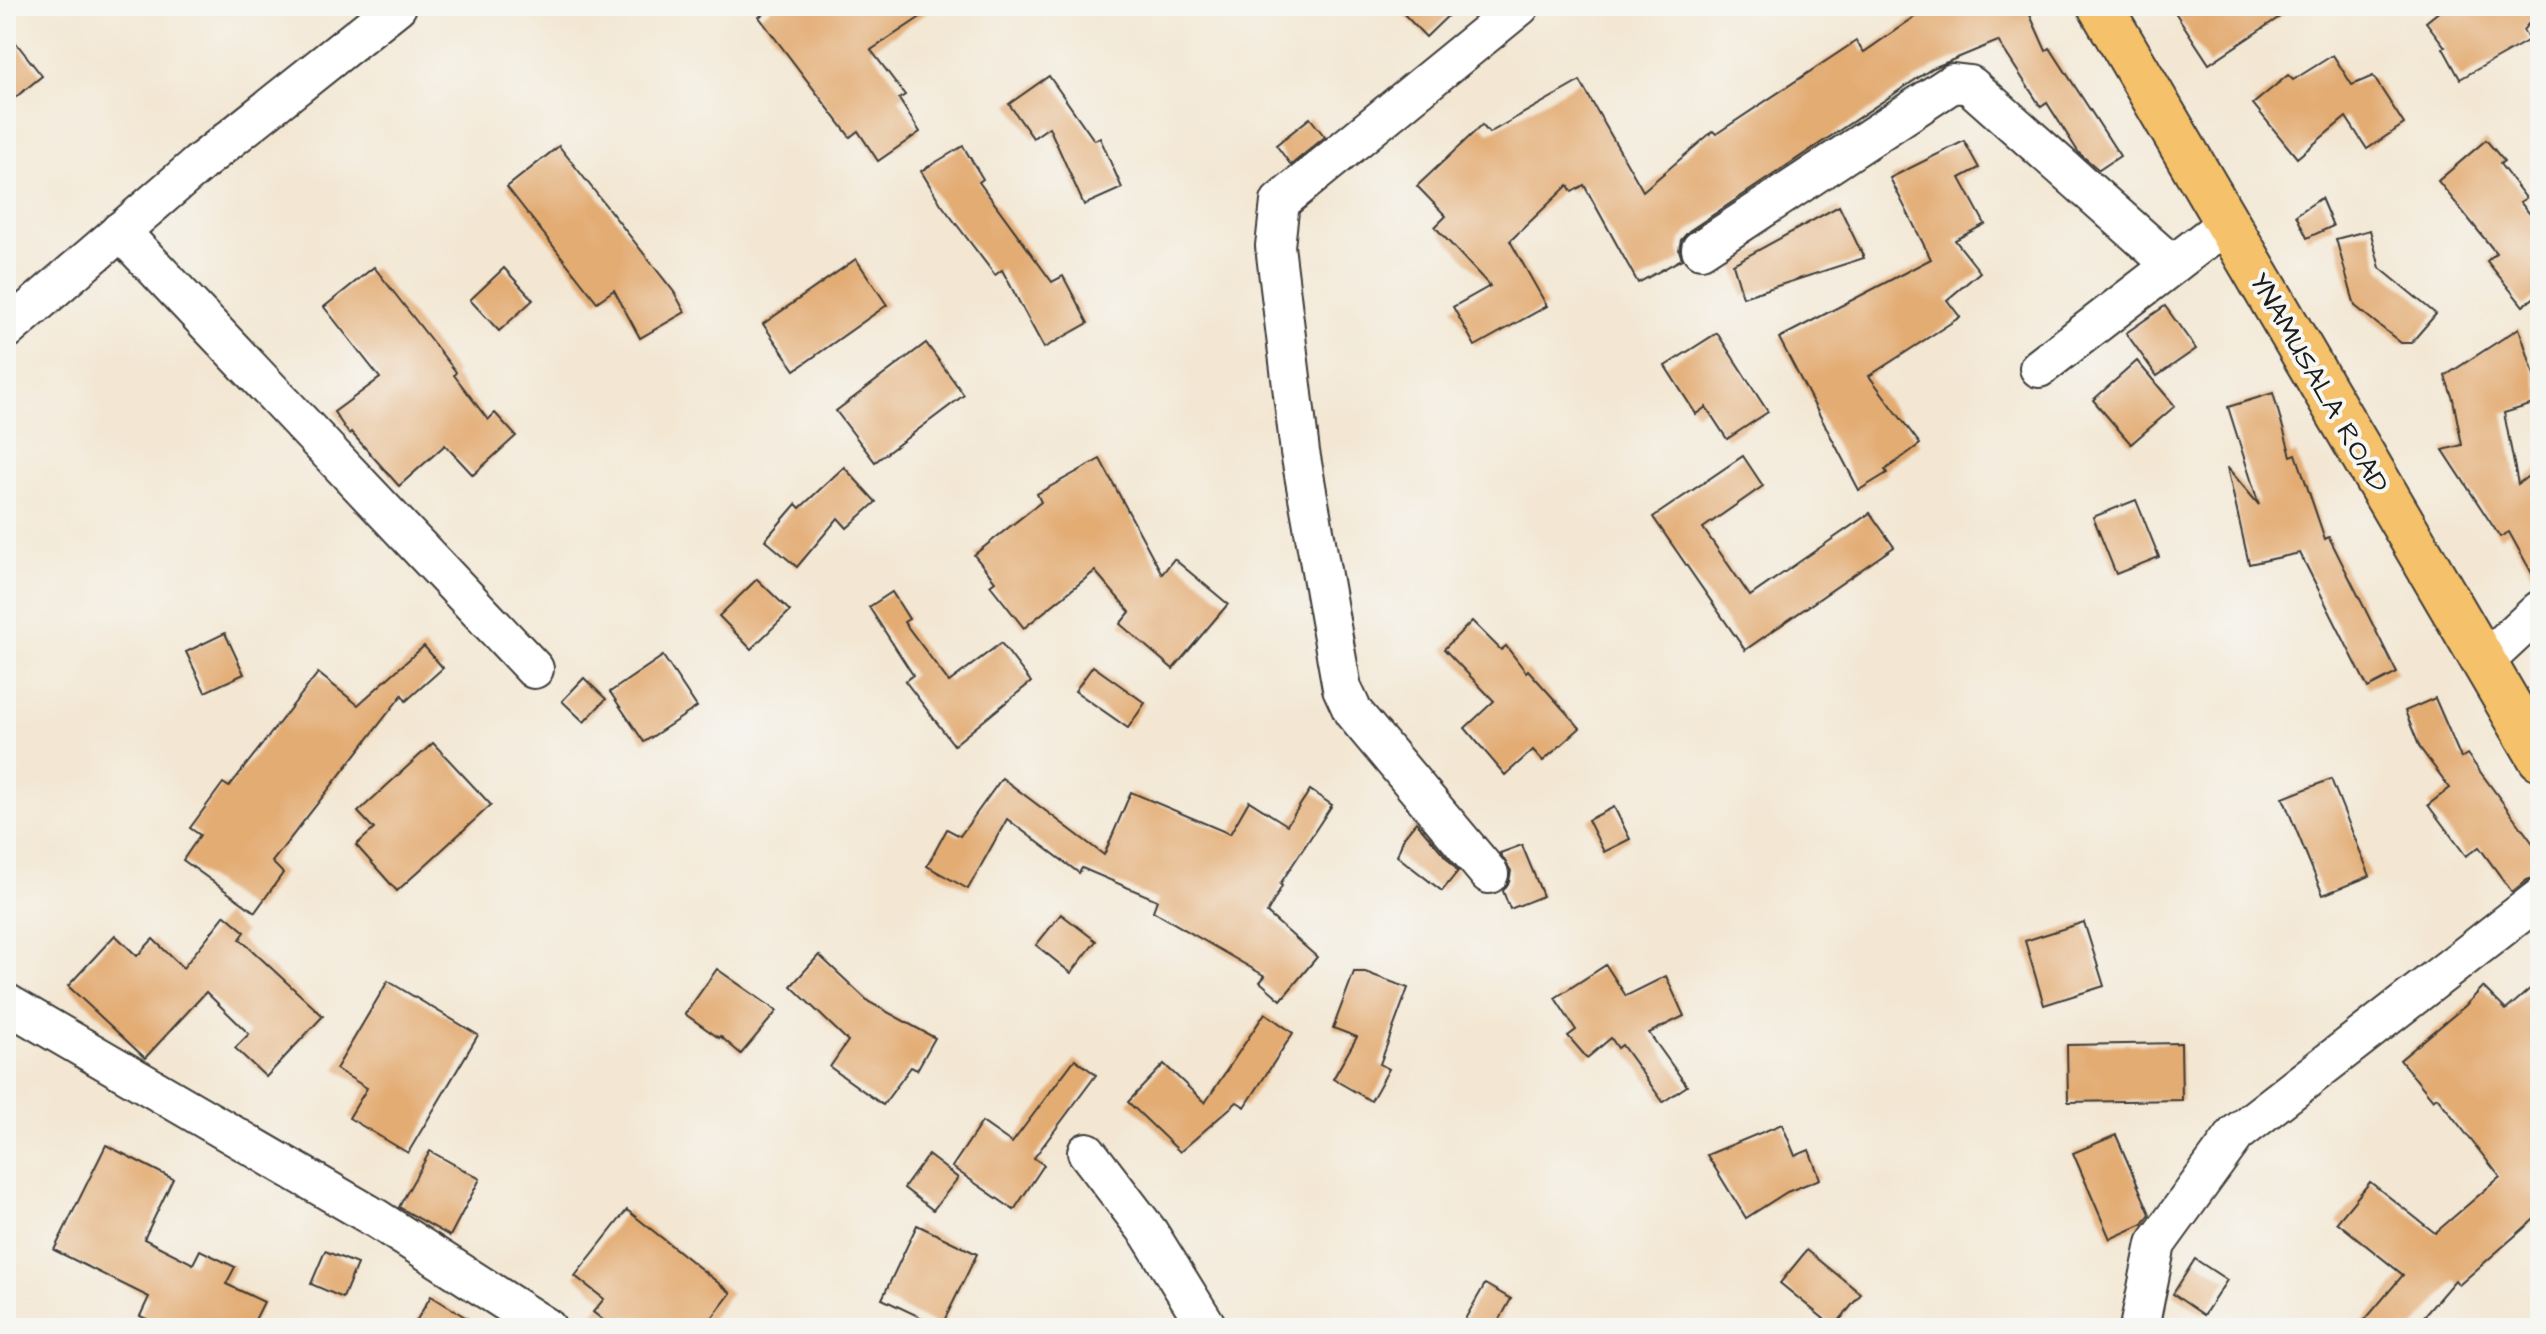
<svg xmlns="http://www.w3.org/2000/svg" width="2546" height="1334" viewBox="0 0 2546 1334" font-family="'Architects Daughter',sans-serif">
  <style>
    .building { fill: #e3ac73 }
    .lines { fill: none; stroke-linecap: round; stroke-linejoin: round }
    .minor-casing { stroke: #3c3a37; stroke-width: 42 }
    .major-casing { stroke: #3c3a37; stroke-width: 48 }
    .minor { stroke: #fff; stroke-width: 38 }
    .major { stroke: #f5c16b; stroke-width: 44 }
    .labels { text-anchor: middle; stroke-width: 8; stroke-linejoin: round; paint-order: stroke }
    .street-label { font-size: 28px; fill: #1c1c1c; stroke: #f6f6f2 }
  </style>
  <rect width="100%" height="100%" fill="#f6f6f2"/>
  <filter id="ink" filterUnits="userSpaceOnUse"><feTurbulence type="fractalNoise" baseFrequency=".0125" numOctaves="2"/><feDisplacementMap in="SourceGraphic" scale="16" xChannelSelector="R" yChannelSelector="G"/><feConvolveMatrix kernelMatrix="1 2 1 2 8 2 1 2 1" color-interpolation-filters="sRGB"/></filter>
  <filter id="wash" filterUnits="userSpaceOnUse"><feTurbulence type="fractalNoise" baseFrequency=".006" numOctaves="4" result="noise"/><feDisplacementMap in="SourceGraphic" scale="32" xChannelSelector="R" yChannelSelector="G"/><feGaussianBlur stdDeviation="1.8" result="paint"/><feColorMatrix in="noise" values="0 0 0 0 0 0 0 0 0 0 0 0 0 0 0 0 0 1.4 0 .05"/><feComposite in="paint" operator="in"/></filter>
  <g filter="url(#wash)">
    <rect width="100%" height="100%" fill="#f3e7d3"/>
    <g id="blocks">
      <!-- building -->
      <g class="building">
        <polygon points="774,6 937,6 871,50 905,95 899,99 920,132 878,161 858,131 850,137 759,17"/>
        <polygon points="1396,6 1458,6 1426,37"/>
        <polygon points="1911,6 2026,6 2046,51 2050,48 2120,156 2099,170 2079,153 2047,103 2041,107 1998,41 1933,68 1689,231 1681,240 1679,250 1682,259 1638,283 1584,185 1572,192 1568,185 1510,241 1547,306 1475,346 1453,307 1490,286 1435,227 1446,216 1417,186 1482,125 1489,133 1580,81 1643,191 1713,131 1716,134 1856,41 1864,52 1916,16"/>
        <polygon points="2171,6 2296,6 2209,64"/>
        <polygon points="2446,6 2540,6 2540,10 2523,30 2529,40 2460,79 2443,48 2445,47 2426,22"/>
        <polygon points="6,30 42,76 6,105"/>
        <polygon points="2333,55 2352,85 2373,76 2404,124 2367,149 2346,117 2297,158 2253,104 2288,75 2293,80"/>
        <polygon points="1049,76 1094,140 1100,138 1122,188 1084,205 1049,127 1033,138 1009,104"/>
        <polygon points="1310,118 1325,137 1291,165 1276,145"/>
        <polygon points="2486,140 2504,161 2500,164 2526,198 2520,202 2540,226 2540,293 2523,306 2487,261 2496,253 2438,181"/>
        <polygon points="1964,141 1979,168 1960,178 1985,224 1955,240 1980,272 1947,300 1960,317 1869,376 1920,444 1885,470 1887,473 1859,490 1779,338 1931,259 1890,178"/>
        <polygon points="559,146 674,292 685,312 640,338 614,290 597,302 507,187"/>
        <polygon points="963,146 983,179 979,182 1052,282 1063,276 1088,323 1044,348 1002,270 995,275 941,204 921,171"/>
        <polygon points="2321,198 2333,226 2307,238 2296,215"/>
        <polygon points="1839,206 1864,258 1743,297 1733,264"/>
        <polygon points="2370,230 2380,268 2436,314 2411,343 2401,343 2355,306 2336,239"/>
        <polygon points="856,259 887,305 795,370 763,324"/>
        <polygon points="374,267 456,372 454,375 488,420 495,413 516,436 473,475 445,445 399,486 351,432 349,434 334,412 380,378 324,307"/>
        <polygon points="504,268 533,300 499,331 470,300"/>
        <polygon points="2165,306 2196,349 2157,376 2126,333"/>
        <polygon points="2519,328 2540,393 2540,402 2504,413 2518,484 2540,467 2540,588 2509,532 2500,537 2443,450 2462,445 2453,399 2445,376"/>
        <polygon points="1717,333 1768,412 1727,439 1706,407 1696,414 1665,366"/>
        <polygon points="926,343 964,395 875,462 836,411"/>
        <polygon points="2137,361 2175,406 2131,444 2093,400"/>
        <polygon points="2273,393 2291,456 2296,454 2325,539 2329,537 2397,673 2368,688 2300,553 2249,564 2227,467 2259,505 2228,407"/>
        <polygon points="1743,456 1763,486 1703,528 1750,596 1870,513 1894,547 1745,650 1653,517"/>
        <polygon points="1100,459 1162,574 1174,559 1228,604 1173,669 1120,624 1130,612 1095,571 1024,628 990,585 995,581 974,555 1041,502 1037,494"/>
        <polygon points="844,467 876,502 847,528 838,518 797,567 765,540 796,504 800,508"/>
        <polygon points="2136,500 2159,557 2116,574 2093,517"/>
        <polygon points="757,579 790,611 751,649 719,616"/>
        <polygon points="892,592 909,619 904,622 949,682 1001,643 1031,682 954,745 905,681 913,675 869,607"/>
        <polygon points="1472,621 1501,650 1506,646 1526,672 1528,670 1580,728 1543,761 1533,750 1505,775 1465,728 1494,701 1444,649"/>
        <polygon points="225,633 244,674 205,692 186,652"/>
        <polygon points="424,646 443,668 406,701 402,695 272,862 283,873 255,912 183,860 200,835 190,828 223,783 229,787 318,673 358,705"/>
        <polygon points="663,656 697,707 644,742 610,692"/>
        <polygon points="1093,666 1145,703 1128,728 1075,691"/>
        <polygon points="584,678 606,699 584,722 562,701"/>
        <polygon points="2435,698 2461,758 2467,754 2540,853 2540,876 2527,880 2512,892 2479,847 2466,856 2428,805 2450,788 2420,748 2405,711"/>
        <polygon points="433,743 491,805 397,891 356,845 374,829 358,812"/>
        <polygon points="1002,778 1104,855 1131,792 1230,834 1249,801 1287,825 1310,790 1332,805 1280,884 1282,886 1267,913 1317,957 1281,1000 1260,982 1265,976 1153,911 1157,900 1082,868 1079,873 1007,819 968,889 927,866 947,829 960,836"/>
        <polygon points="2331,779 2370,876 2323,895 2283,798"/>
        <polygon points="1614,807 1630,839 1604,852 1588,820"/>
        <polygon points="1416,822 1458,871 1442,891 1397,856 1404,837"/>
        <polygon points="1522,845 1543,896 1510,909 1503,891 1509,882 1511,871 1500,853"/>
        <polygon points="1061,914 1096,941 1071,973 1036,945"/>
        <polygon points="225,915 245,932 240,939 323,1016 266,1077 235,1048 249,1034 206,992 145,1058 68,986 115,935 137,956 153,939 183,968"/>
        <polygon points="2084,922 2104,986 2044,1005 2025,941"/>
        <polygon points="819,955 869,1002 935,1038 917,1070 911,1067 883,1105 830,1067 848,1041 791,986"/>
        <polygon points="1606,965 1626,996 1666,976 1684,1016 1649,1033 1687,1086 1663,1102 1622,1045 1618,1048 1611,1038 1587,1058 1568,1036 1576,1030 1555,998"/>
        <polygon points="717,969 777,1011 741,1054 720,1036 719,1038 685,1014"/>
        <polygon points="1354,972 1365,972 1408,988 1380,1064 1389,1069 1371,1101 1333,1079 1357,1037 1333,1028"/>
        <polygon points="2540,980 2540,1214 2459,1285 2455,1280 2414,1328 2358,1328 2403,1275 2337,1222 2370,1182 2435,1233 2500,1177 2437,1097 2433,1100 2400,1060 2465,1006 2483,987 2506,1010"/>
        <polygon points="388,981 478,1035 408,1153 349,1118 367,1088 336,1069"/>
        <polygon points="1265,1013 1293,1033 1245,1107 1237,1102 1180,1152 1128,1102 1164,1064 1205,1103"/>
        <polygon points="2181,1043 2182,1100 2068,1102 2067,1045"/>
        <polygon points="1075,1059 1096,1075 1034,1158 1044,1165 1014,1210 952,1167 982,1122 1012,1143"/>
        <polygon points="1782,1124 1795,1156 1809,1150 1820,1179 1787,1192 1746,1218 1707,1155"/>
        <polygon points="2116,1135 2150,1214 2143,1224 2110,1239 2073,1153"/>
        <polygon points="106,1145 173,1179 144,1239 193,1264 200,1250 235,1267 226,1284 264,1302 251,1328 166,1328 140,1316 149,1297 54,1250"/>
        <polygon points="430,1151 480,1179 450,1236 399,1207"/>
        <polygon points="928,1155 958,1178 933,1210 904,1188"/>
        <polygon points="627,1210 731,1293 704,1328 613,1328 593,1312 604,1299 575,1276"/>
        <polygon points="917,1225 977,1254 941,1327 882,1299"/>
        <polygon points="1807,1250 1861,1294 1834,1327 1780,1283"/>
        <polygon points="325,1251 357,1264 343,1298 311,1284"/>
        <polygon points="2195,1259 2227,1280 2204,1315 2173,1294"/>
        <polygon points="1485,1284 1511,1299 1495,1328 1481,1328 1465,1319"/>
        <polygon points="431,1296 483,1328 412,1328"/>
      </g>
    </g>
  </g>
  <g filter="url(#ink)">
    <use href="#blocks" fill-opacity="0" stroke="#3c3a37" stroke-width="2"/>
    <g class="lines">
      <!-- minor casing -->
      <g class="minor-casing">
        <g id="minor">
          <polyline points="120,231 534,669"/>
          <polyline points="1701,249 1953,83 1970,85 2172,265"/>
          <polyline points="6,330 200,163 397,6"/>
          <polyline points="2039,368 2227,223"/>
          <polyline points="2484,662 2540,610"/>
          <polyline points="1489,874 1353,712 1342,688 1300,452 1275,246 1280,202 1520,6"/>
          <polyline points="6,1003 377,1219 547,1328"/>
          <polyline points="1087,1152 1149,1233 1208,1328"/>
          <polyline points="2139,1328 2156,1244 2236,1134 2540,898"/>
        </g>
      </g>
      <!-- major casing -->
      <g class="major-casing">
        <polyline id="major" points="2100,6 2540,758"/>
      </g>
      <!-- minor -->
      <use href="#minor" class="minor"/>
      <!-- major -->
      <use href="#major" class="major"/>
    </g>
  </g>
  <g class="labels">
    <!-- street labels -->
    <g class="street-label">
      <text transform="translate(2320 382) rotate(60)" y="10">YNAMUSALA ROAD</text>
    </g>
  </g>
  <!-- margin -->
  <rect width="2546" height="1334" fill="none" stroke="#f6f6f2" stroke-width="32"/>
</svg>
